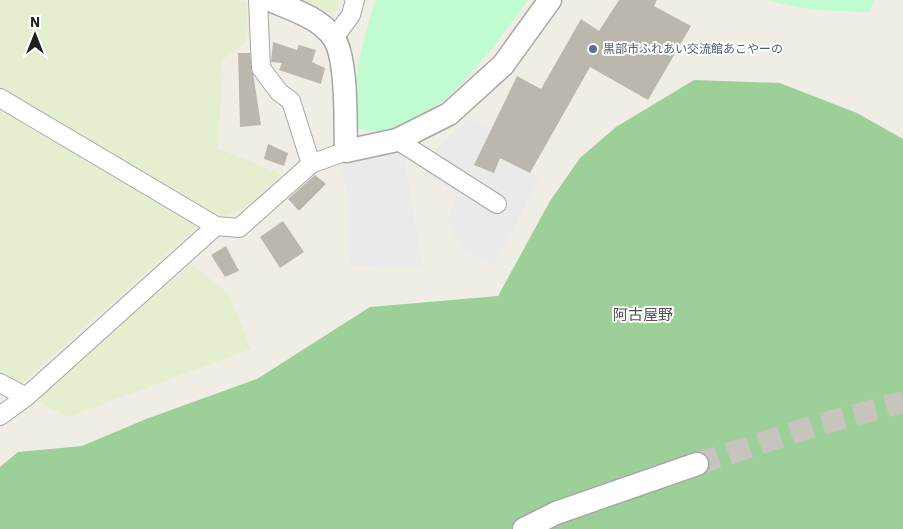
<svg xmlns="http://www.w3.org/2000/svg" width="903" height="529" viewBox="0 0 903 529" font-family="'IBM Plex Sans','Noto Sans JP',sans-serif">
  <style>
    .farmland { fill: #e5efcf }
    .forest { fill: #9cd098 }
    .park { fill: #c0fbd2 }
    .parking { fill: #eaeaea }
    .building { fill: #bcb7ad }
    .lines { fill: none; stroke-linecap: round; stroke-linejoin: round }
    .tertiary-tunnel { stroke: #c6c4bc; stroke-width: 22; stroke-dasharray: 22 11; stroke-linecap: butt }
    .minor-casing { stroke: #a5a5a5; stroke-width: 20 }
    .tertiary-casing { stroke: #a5a5a5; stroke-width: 25 }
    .minor { stroke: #fff; stroke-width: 18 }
    .tertiary { stroke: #fff; stroke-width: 22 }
    .service-dot { fill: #5c6f8a; stroke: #fff; stroke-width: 2 }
    .labels { text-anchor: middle; stroke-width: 4; stroke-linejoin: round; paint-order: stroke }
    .service-label { font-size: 12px; fill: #4e5e75; stroke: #fff; text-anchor: start }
    .quarter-label { font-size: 15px; fill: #515151; stroke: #fff }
  </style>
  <rect width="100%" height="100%" fill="#f0eee4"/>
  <!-- farmland -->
  <g class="farmland">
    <polygon points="0,0 238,0 247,4 246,42 221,61 222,78 218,148 281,174 247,207 222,217 178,193 0,87"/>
    <polygon points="305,0 340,0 337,10 329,13"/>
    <polygon points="0,107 200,224 21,384 0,372"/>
    <polygon points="191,264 229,294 251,349 68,417 34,400"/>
  </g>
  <!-- forest -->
  <polygon class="forest" points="694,80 780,83 857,113 903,139 903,529 0,529 0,467 18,452 82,446 146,419 257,379 370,307 498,296 550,201 580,158 616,127"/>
  <!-- park -->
  <g class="park">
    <path d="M375,0h153c-37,49 -98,145 -169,129 -12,-44 5,-86 16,-129z"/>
    <polygon points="764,0 874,0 869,12 813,10"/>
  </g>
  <!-- parking -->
  <g class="parking">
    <polygon points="470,118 491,128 474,165 494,173 500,158 541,177 494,265 464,251 447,222 457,193 421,172 432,153"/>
    <polygon points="403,151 423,268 349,266 347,188 337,164"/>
  </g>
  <!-- building -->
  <g class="building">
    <polygon points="619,0 657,0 654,6 691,26 648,100 590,67 530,173 500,158 494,173 474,165 517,76 541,89 581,19 599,31"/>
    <polygon points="273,42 297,50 299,45 316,50 312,62 325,68 321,84 279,70 282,63 271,62"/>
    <polygon points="238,53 250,53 261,125 240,127"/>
    <polygon points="268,144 288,153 284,166 264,159"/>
    <polygon points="315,175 326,184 299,211 288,199"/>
    <polygon points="283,221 304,252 280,268 260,237"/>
    <polygon points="226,246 239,271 225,277 211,255"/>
  </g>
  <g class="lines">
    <!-- tertiary-tunnel -->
    <polyline class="tertiary-tunnel" points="697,464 814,426 903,402"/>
    <!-- minor casing -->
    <g class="minor-casing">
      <g id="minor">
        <polyline points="258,0 261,68 279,92 291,101 311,164"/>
        <polyline points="334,38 351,15 355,0"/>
        <polyline points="0,98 216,226 239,228 311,164 346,151"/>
        <polyline points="397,140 497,204"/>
        <polyline points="0,383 26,397"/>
        <polyline points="0,416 26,397 216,226"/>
      </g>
    </g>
    <!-- tertiary casing -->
    <g class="tertiary-casing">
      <g id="tertiary">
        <path d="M270,0c21,9 50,18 63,37 15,20 12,88 13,114l51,-11 52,-26 54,-49 47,-65"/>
        <polyline points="524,529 556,513 697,464"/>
      </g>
    </g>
    <!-- minor -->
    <use href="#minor" class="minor"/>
    <!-- tertiary -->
    <use href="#tertiary" class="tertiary"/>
  </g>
  <!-- markers -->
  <circle class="service-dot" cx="593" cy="49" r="5"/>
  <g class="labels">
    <!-- service labels -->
    <g class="service-label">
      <text x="603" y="53">黒部市ふれあい交流館あこやーの</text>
    </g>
    <!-- quarter labels -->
    <g class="quarter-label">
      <text x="643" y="320">阿古屋野</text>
    </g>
  </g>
  <!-- north arrow -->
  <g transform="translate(35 35)" stroke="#ffffff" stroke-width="4" paint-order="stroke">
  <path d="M0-4L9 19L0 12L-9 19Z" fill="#1e1e1e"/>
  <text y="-8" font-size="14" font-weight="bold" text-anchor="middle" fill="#1e1e1e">N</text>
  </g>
</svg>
